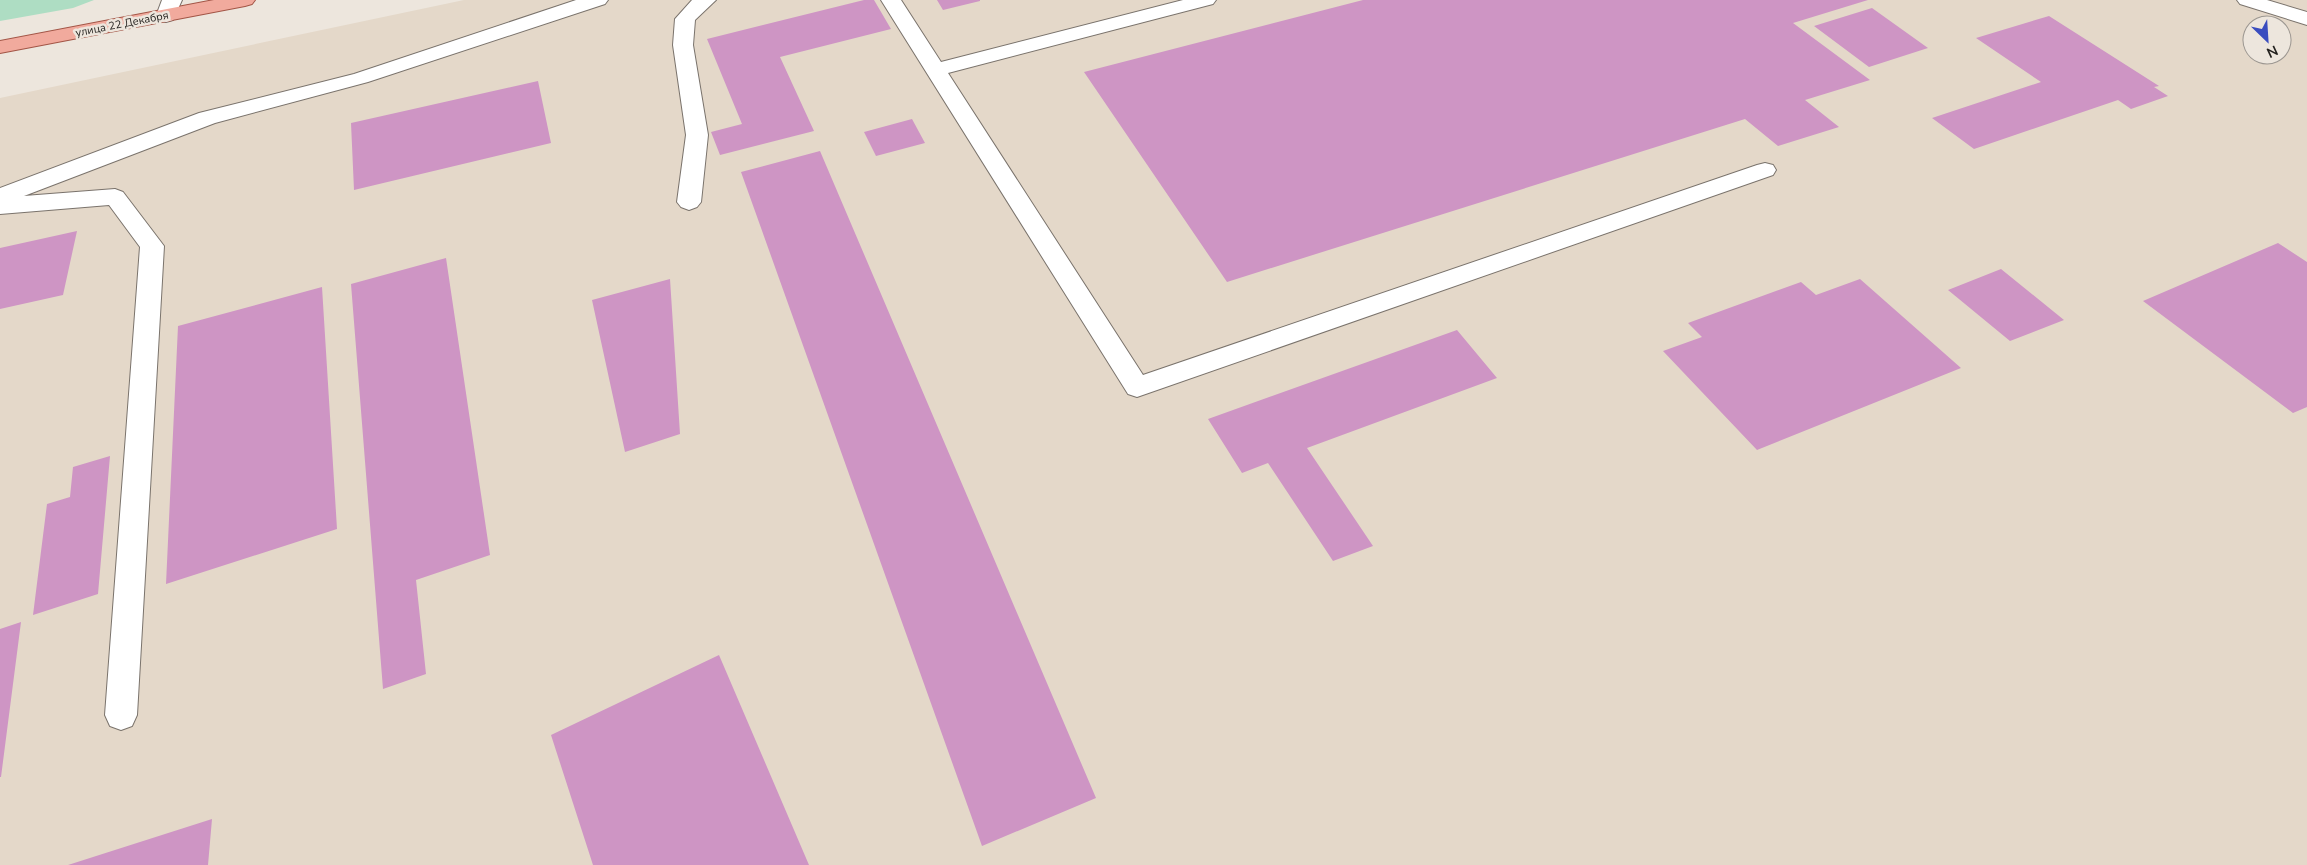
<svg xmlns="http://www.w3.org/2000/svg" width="2307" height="865" viewBox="0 0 2307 865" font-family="'Nunito Sans',sans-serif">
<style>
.built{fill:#e4d8c9;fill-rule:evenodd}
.green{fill:#aeddc3}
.building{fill:#ce95c4}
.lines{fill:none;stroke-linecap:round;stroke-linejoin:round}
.minor-casing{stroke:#7a736c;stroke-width:2}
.major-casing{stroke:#a25546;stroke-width:2}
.minor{fill:#fff;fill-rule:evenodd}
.major{fill:#f1aa9d;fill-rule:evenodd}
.labels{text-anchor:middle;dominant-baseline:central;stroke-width:5;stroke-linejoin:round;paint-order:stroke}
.far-street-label{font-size:11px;fill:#211f1c;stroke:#ede6dd}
</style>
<rect width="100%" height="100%" fill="#ede6dd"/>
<!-- built -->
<path class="built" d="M464 0H2307V865H0V98ZM2252 25H2282V55H2252Z"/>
<!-- green -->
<path class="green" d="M0 0H94L73 8 0 21Z"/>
<!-- building -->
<path class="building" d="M864 0H874L891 29 780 57 814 131 720 155 711 132 742 124 707 39Z
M937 0H980V1L943 10Z
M1363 0H1868L1793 23 1870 80 1805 100 1839 127 1778 146 1745 119 1227 282 1084 72Z
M1872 8 1928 48 1869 67 1814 26Z
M2049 16 2159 86 2154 87 2168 96 2131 109 2118 100 1974 149 1932 118 2041 82 1976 38Z
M538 81 551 143 354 190 351 123Z
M912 119 925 143 876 156 864 132Z
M820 151 1096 798 982 846 741 172Z
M77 231 63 295 0 309V248Z
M2278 243 2307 262V407L2293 413 2143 301Z
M446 258 490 555 416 580 426 674 383 689 351 284Z
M2001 269 2064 320 2010 341 1948 290Z
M670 279 680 434 625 452 592 300Z
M1860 279 1961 368 1757 450 1663 351 1702 337 1688 323 1801 282 1816 295Z
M322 287 337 529 166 584 178 326Z
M1457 330 1497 378 1307 448 1373 546 1333 561 1268 463 1242 473 1208 419Z
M110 456 98 594 33 615 47 504 70 497 73 467Z
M21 622 1 777H0V629Z
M719 655 809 865H593L551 735Z
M212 819 208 865H68Z"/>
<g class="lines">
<defs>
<path id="minor" d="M162 0H182L173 20 166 22 159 20 156 16Z
M576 0H608L605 4 368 82 215 123 24 196 115 189 123 192 164 246 137 715 132 726 121 730 110 726 105 715 140 247 109 205 0 214V188L199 113 354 74Z
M692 0H716L695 20 693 45 708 135 701 202 697 207 689 210 681 207 677 202 686 135 673 45 675 19Z
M881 0H901L941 62 1183 0H1216L1213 4 948 73 1143 375 1757 165 1765 163 1773 165 1776 170 1773 175 1137 397 1128 394Z
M2237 0H2267L2307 12V25L2240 4Z"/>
<path id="major" d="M214 0H255L252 4 245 6 0 53V41Z"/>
</defs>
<!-- minor casing -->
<use href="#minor" class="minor-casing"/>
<!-- major casing -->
<use href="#major" class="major-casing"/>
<!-- minor -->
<use href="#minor" class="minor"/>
<!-- major -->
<use href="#major" class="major"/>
</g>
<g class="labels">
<!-- far-street labels -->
<g class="far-street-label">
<text transform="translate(122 24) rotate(-11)">улица 22 Декабря</text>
</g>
</g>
<!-- north arrow -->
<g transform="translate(2267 40) rotate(155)"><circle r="24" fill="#ede6dd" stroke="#9b9690"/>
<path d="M0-4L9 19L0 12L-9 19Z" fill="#3a4dbf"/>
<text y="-8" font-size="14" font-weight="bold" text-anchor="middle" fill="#211f1c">N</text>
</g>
</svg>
